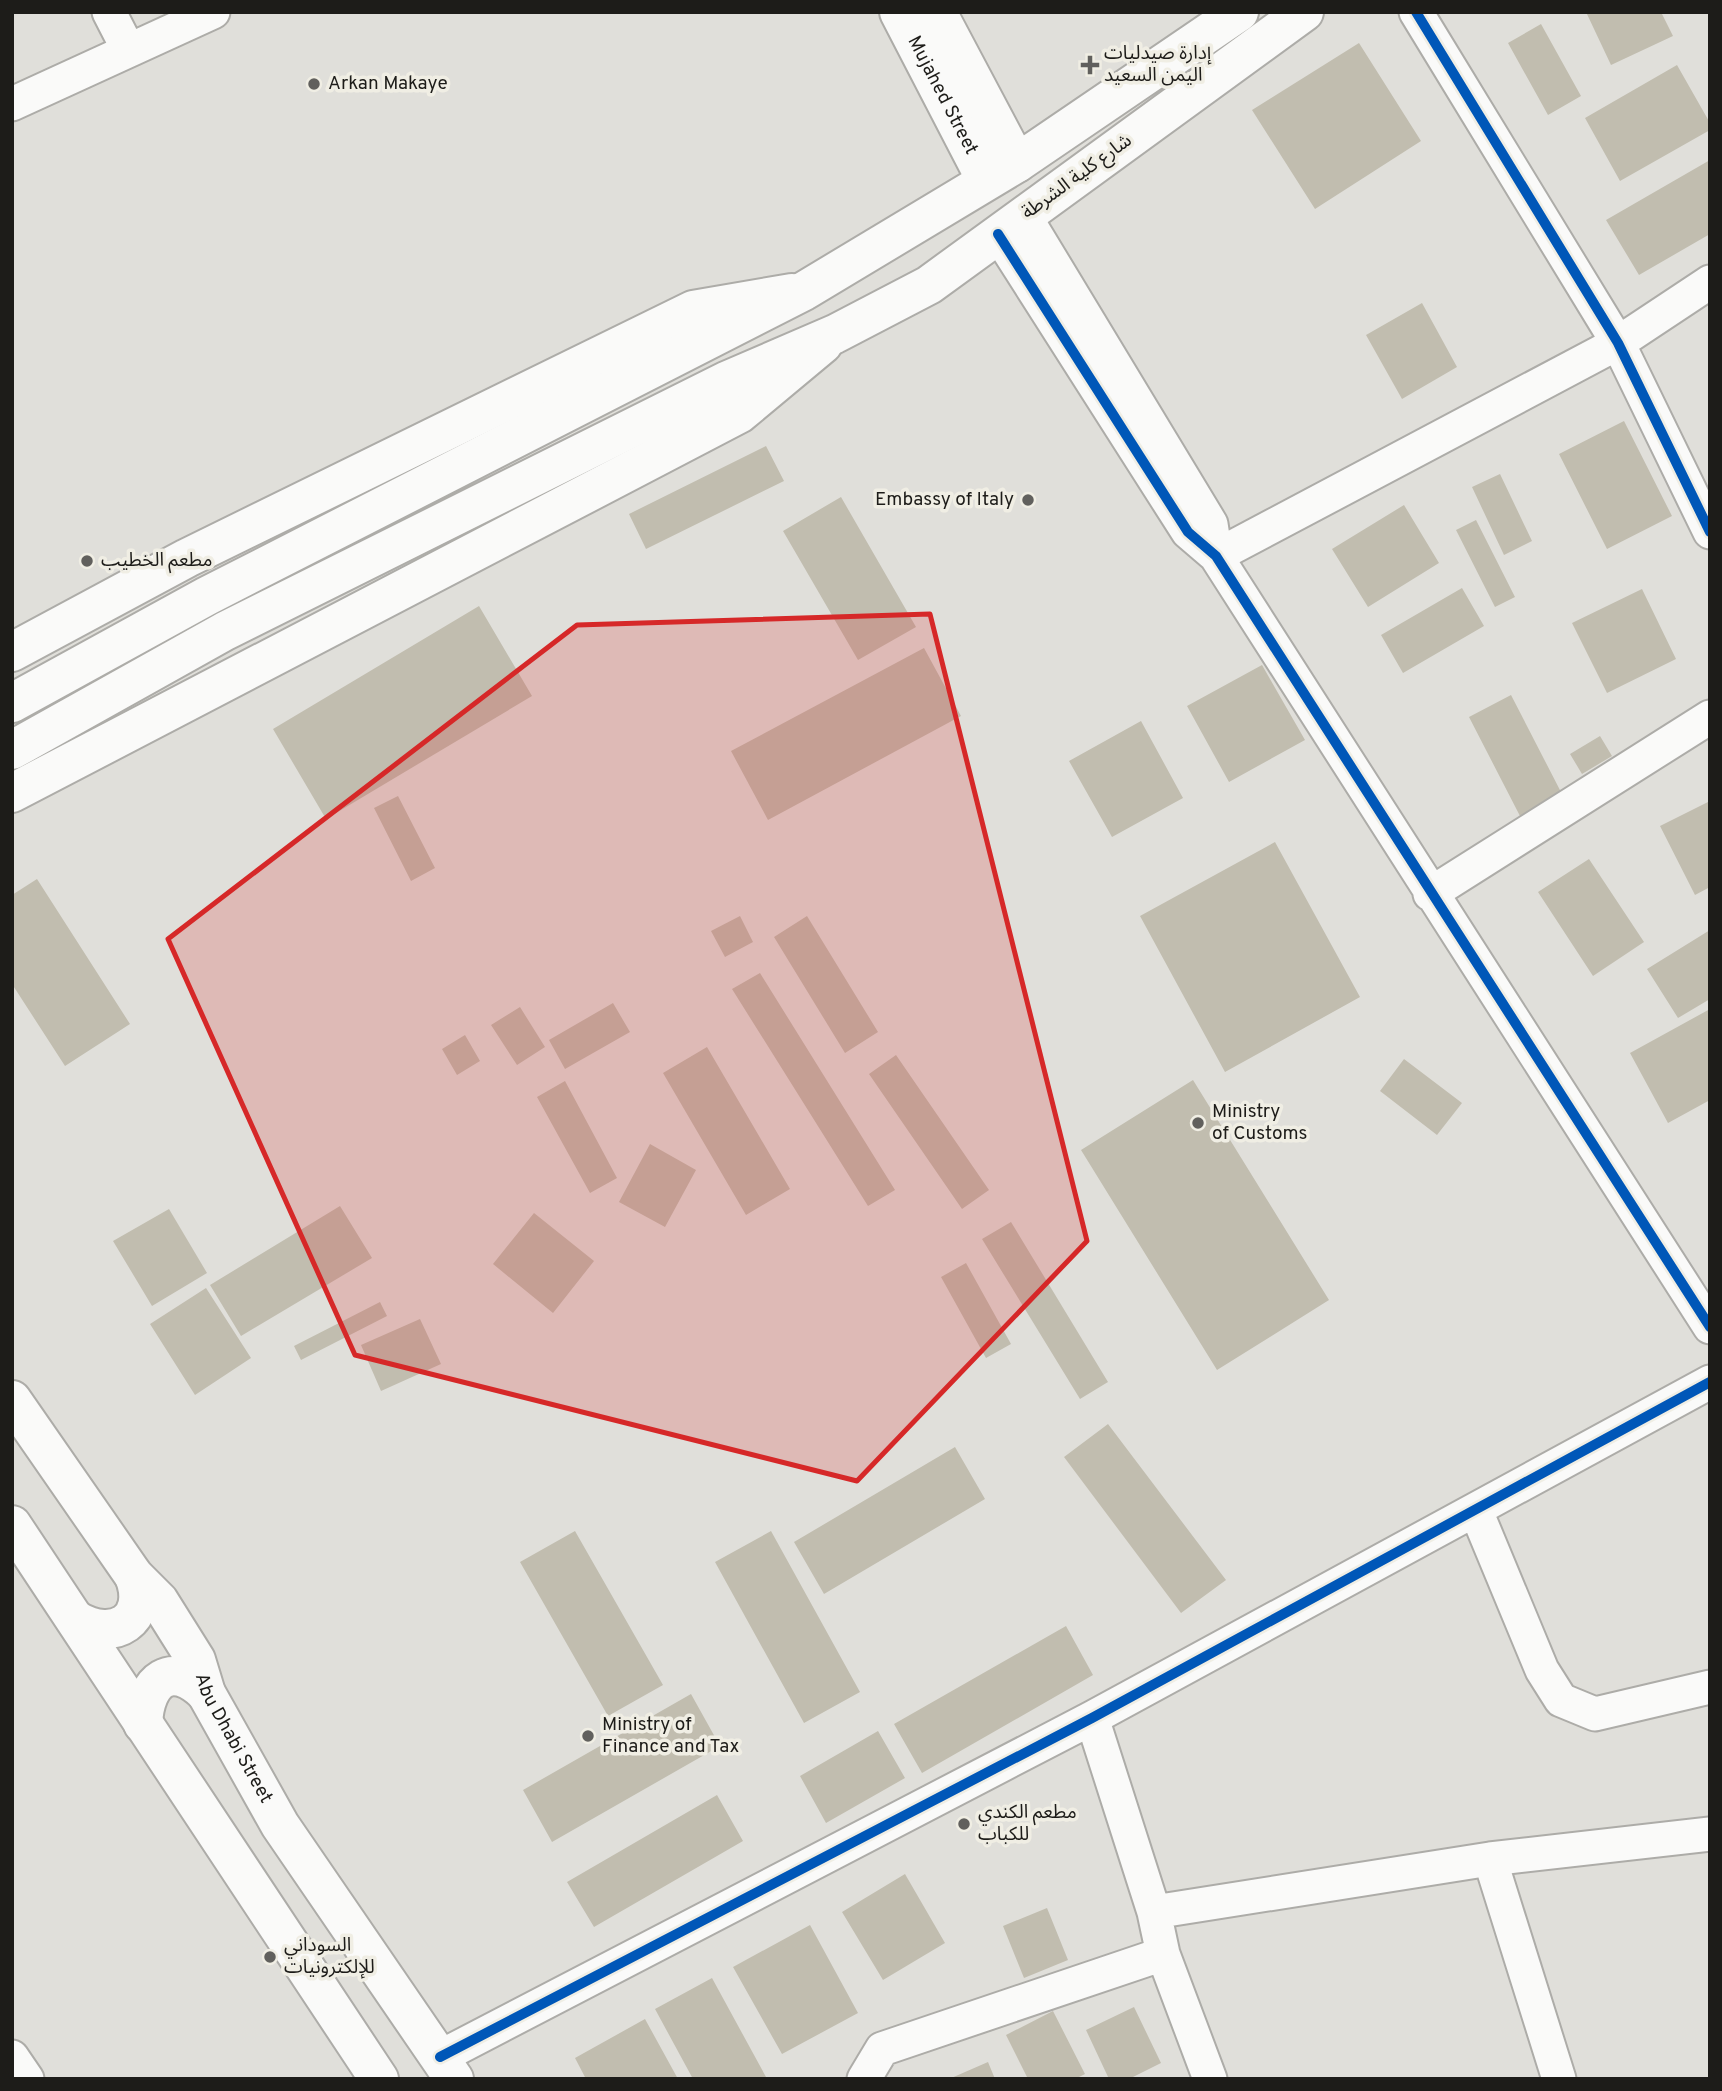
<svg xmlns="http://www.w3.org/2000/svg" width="1722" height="2091" viewBox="0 0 1722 2091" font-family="Overpass,'Noto Sans Arabic',sans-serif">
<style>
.building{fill:#c1bdaf}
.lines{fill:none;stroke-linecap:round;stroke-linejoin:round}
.minor-casing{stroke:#adaca8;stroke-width:37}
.tertiary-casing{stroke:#adaca8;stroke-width:42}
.secondary-casing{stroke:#adaca8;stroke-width:42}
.primary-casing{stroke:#adaca8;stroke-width:42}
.minor{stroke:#fafaf9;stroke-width:33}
.tertiary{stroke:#fafaf9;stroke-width:38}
.secondary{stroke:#fafaf9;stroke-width:38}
.primary{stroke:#fafaf9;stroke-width:38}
.cycleway-casing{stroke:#f0eee4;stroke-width:15}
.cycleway{stroke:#0057b8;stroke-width:10}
.marked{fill:#d62828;fill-opacity:0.2;stroke:#d62828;stroke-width:5;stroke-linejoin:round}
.poi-dot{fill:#61605d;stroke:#f0eee4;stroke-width:2.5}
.labels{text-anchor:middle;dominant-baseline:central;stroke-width:7;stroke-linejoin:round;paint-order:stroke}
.poi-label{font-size:19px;fill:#1d1c19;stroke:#f0eee4;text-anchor:start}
.street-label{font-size:19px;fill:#1d1c19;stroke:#f0eee4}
</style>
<rect width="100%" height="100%" fill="#e0dfda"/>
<!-- building -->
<path class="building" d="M1586 12H1661L1673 36 1611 65Z
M1541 24 1581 96 1548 115 1508 43Z
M1359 43 1421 141 1315 209 1252 110Z
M1677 65 1710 123V130L1620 181 1585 118Z
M1710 160V234L1639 275 1606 220Z
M1422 303 1457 367 1402 399 1366 335Z
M1624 421 1672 516 1607 549 1559 454Z
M766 446 784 481 646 549 629 514Z
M1500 474 1532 541 1504 555 1472 487Z
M841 497 916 627 858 660 783 531Z
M1404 505 1439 563 1368 607 1332 549Z
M1476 520 1515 597 1495 607 1456 530Z
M1462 588 1484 626 1403 673 1381 635Z
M1642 589 1676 659 1607 693 1572 623Z
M479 606 532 696 326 819 273 729Z
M924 648 961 716 768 820 731 751Z
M1262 665 1305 740 1229 782 1187 706Z
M1511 695 1562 794 1520 816 1469 717Z
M1141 721 1183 798 1112 837 1069 761Z
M1600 736 1612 756 1582 774 1570 754Z
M398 796 435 868 411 881 374 808Z
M1710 801V887L1695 895 1660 826Z
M1275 842 1360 997 1225 1072 1140 916Z
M1589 859 1644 942 1593 976 1538 892Z
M37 879 130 1024 65 1066 12 984V895Z
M740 916 753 942 725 957 711 931Z
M807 916 878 1032 845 1053 774 937Z
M1710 930V999L1678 1018 1647 969Z
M760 973 895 1190 868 1206 732 989Z
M613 1003 630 1032 565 1069 549 1040Z
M520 1007 545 1047 517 1065 491 1025Z
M1710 1009V1100L1668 1123 1630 1053Z
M465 1035 480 1061 457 1075 442 1049Z
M707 1047 790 1189 746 1215 663 1073Z
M896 1055 989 1190 962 1209 869 1074Z
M1404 1059 1462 1103 1437 1135 1380 1091Z
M1193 1080 1329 1300 1217 1370 1081 1150Z
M565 1081 617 1178 590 1193 537 1097Z
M650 1144 696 1170 665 1227 619 1202Z
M340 1206 372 1258 241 1336 210 1285Z
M169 1209 207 1273 152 1306 113 1241Z
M534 1213 594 1261 553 1313 493 1264Z
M1011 1222 1108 1382 1080 1399 982 1239Z
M966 1263 1011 1344 986 1358 941 1277Z
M206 1288 251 1358 195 1395 150 1324Z
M380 1302 387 1316 301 1360 294 1346Z
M420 1319 441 1364 381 1391 361 1345Z
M1108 1424 1226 1580 1181 1613 1064 1457Z
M955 1447 985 1499 824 1594 794 1542Z
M575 1531 663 1685 608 1716 520 1562Z
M771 1531 860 1692 804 1723 715 1562Z
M1066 1626 1093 1675 922 1773 894 1724Z
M691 1694 720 1746 552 1842 523 1790Z
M878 1731 905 1778 826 1823 800 1776Z
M717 1795 743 1841 594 1927 567 1882Z
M905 1874 945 1943 883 1980 842 1912Z
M1047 1908 1068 1960 1024 1978 1003 1926Z
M810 1925 858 2013 782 2054 733 1967Z
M712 1978 766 2077 764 2079H693L655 2009Z
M1134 2007 1161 2063 1129 2079H1109L1086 2030Z
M1053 2011 1085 2074 1075 2079H1028L1006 2035Z
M645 2019 678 2079H586L575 2058Z
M988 2062 995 2079H949Z"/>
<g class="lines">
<defs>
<path id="minor" d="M109 12 128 49
M1416 12 1618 343 1710 532
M12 104 213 12
M1024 215 1211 524 1216 556
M998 234 1188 532 1216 556 1710 1327
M1216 556 1618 343 1710 282
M1430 894 1710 717
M1476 1511 1542 1670 1561 1700 1595 1714 1710 1687
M1092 1718 1154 1912 1163 1954 1210 2079
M1490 1859 1559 2079
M1154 1912 1490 1859 1710 1834
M12 2057 27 2079
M440 2057 1092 1718 1710 1382
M864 2079 882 2049 1163 1954"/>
<g id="tertiary">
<path id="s1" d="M899 12 986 180"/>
<path d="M937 12 1017 163"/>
</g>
<g id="secondary">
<path d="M12 652 187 558 693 310 792 293"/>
<path d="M12 793 739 414 823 344"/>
<path id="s2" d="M12 1400 134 1576 159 1601 196 1660 206 1693 280 1825 454 2079"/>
<path d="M12 1525 379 2079"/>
<path d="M76 1620C114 1643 151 1620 134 1576"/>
<path d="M143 1724C145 1680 171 1659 206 1693"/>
</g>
<path id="primary" d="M12 703 207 596 804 291 1017 163 1239 12
M12 750 225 631 726 381 835 334 929 285 1304 12"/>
</defs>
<!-- minor casing -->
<use href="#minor" class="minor-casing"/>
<!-- tertiary casing -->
<use href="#tertiary" class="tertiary-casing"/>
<!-- secondary casing -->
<use href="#secondary" class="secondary-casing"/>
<!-- primary casing -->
<use href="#primary" class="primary-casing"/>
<!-- minor -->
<use href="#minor" class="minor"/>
<!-- tertiary -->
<use href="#tertiary" class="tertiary"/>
<!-- secondary -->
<use href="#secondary" class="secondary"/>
<!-- primary -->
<use href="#primary" class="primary"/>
<defs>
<path id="cycleway" d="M1416 12 1618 343 1710 532
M998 234 1188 532 1216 556 1710 1327
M440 2057 1092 1718 1710 1382"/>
</defs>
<!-- cycleway casing -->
<use href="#cycleway" class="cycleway-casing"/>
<!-- cycleway -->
<use href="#cycleway" class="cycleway"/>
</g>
<!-- marked area -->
<path class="marked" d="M930 614 1087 1241 857 1481 355 1355 168 939 577 625Z"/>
<!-- markers -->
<g class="poi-dot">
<path d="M1086.5 54.5h7v7h7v7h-7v7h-7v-7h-7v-7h7z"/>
<circle cx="314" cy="84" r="7"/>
<circle cx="1028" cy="500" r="7"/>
<circle cx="87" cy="561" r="7"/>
<circle cx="1198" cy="1123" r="7"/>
<circle cx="588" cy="1736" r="7"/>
<circle cx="964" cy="1824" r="7"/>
<circle cx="270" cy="1957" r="7"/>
</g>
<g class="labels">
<!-- poi labels -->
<g class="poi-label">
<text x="1104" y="54">إدارة صيدليات<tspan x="1104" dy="22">اليمن السعيد</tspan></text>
<text x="328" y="84">Arkan Makaye</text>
<text x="1014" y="500" text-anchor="end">Embassy of Italy</text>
<text x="101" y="561">مطعم الخطيب</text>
<text x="1212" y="1112">Ministry<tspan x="1212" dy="22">of Customs</tspan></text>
<text x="602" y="1725">Ministry of<tspan x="602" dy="22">Finance and Tax</tspan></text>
<text x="978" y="1813">مطعم الكندي<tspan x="978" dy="22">للكباب</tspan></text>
<text x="284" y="1946">السوداني<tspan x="284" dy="22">للإلكترونيات</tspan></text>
</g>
<!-- street labels -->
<g class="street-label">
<text stroke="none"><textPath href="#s1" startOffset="94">Mujahed Street</textPath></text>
<text transform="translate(1077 177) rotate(-36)">شارع كلية الشرطة</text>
<text stroke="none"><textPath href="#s2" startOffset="406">Abu Dhabi Street</textPath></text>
</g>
</g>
<!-- border -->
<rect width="1722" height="2091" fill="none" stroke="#1d1c19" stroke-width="28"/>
</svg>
